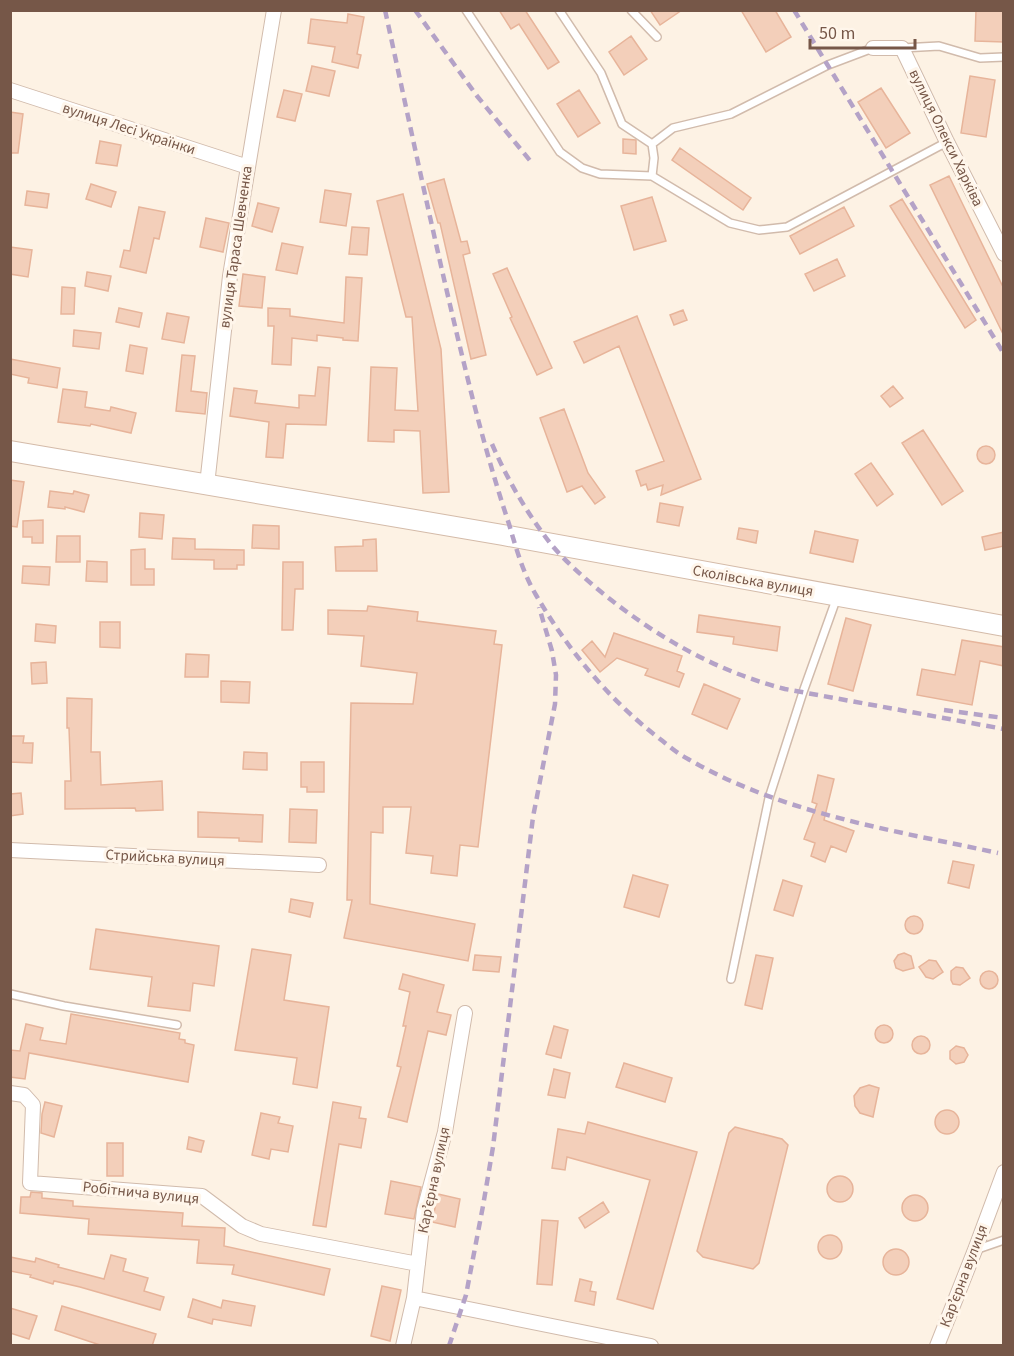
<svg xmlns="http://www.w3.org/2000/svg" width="1014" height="1356" viewBox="0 0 1014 1356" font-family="'Source Sans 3',sans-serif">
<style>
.building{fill:#f3cfba;stroke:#e7b49a;stroke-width:1.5}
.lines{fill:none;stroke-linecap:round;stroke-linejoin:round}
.lane-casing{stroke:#d1bbac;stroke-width:10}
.street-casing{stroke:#d1bbac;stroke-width:16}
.secondary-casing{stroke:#d4bba9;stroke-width:22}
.lane{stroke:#fff;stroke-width:7}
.street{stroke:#fff;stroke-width:14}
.secondary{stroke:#fff;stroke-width:20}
.rail{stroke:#b4a2c7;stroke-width:4.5;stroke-dasharray:9 6;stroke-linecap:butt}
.labels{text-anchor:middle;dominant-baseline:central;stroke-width:6;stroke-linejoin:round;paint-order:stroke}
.street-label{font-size:15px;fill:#765748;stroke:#fff6eb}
</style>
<rect width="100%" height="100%" fill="#fdf2e4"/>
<!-- building -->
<path class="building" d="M499 10H525L559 62 548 69 519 24 511 29Z
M650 10H682L660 25Z
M741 10H775L791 37 766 52Z
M976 10H1004V42L975 41Z
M348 14 364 17 357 54 361 55 358 68 332 62 335 47 308 43 311 19 347 23Z
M631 36 647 59 624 75 609 52Z
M312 66 335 71 329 96 306 91Z
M970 76 995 80 986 137 961 133Z
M881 88 910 133 886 148 858 102Z
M284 90 302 94 295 121 277 117Z
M579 90 600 123 578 137 557 104Z
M10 112 23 114 18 153H10Z
M623 139 636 140V154L623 153Z
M100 141 121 145 117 166 96 163Z
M680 148 751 198 743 210 672 160Z
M949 176 1004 289V336L930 185Z
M444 179 461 242 467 241 470 253 463 255 486 355 471 359 440 223H438L427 184Z
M91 184 116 192 111 207 86 199Z
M325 190 351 194 346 226 320 222Z
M27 191 49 194 47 208 25 205Z
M403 194 441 349 449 492 423 493 420 431 394 430V442L368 441 371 367 397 368 395 410 418 411 412 317H406L377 201Z
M652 197 666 241 634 250 621 206Z
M902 199 976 320 965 328 890 206Z
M258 203 279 208 272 232 252 226Z
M139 207 165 212 159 239 154 238 146 273 120 267 124 250 130 251Z
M844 207 854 226 800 254 790 236Z
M206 218 229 223 223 252 200 247Z
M352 227 369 228 367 255 349 254Z
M282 243 303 247 297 274 276 270Z
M10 247 32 250 28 277 10 274Z
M837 259 845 276 814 291 805 274Z
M507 268 552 368 537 375 510 318 512 317 493 274Z
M87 272 111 276 108 291 85 286Z
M243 274 265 277 262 308 239 306Z
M346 277 362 278 358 341 343 340V338L317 335V341L292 338 291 365 272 364 274 326H268V308L290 309V316L344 323Z
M62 287 75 288 74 314H61Z
M119 308 142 313 139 327 116 322Z
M683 310 687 320 674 325 670 315Z
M167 313 189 317 184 343 162 339Z
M637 316 701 479 661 495 663 485 648 490 646 484 641 486 636 471 664 461 619 346 584 363 574 342Z
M74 330 101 333 99 349 73 346Z
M130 345 147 348 143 374 126 371Z
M182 355 195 356 191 391 207 393 205 414 176 411Z
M10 359 60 368 57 388 28 383 29 378 10 374Z
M318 367 330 368 326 425 286 424 283 458 266 457 269 422 230 416 234 388 257 391 255 403 299 408V395L315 396Z
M893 386 903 398 890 407 881 396Z
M63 389 87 392 85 407 110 411 111 407 136 413 131 433 91 424 90 426 58 422Z
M564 409 588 473 605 497 595 504 582 486 567 492 540 418Z
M923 430 963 491 942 505 902 443Z
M977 455a9 9 0 1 1 18 0a9 9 0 1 1-18 0Z
M871 463 893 494 877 506 855 474Z
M10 480 24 482 17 527 10 526Z
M50 491 73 494 74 491 89 495 84 512 65 507V509L48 507Z
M660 503 683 507 679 526 657 522Z
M140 513 164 515 162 539 139 537Z
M43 520V543H32V537H23V521Z
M253 525 279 526V549L252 548Z
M739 528 758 531 756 543 737 539Z
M815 531 858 540 853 562 810 553Z
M1004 532V546L985 550 982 537Z
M57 536H80V562H56Z
M173 538 195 539V549L244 550V565H237V569H214V560L172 559Z
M376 539 377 571H336L335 547 363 546V540Z
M145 549V569H154V585H131V550Z
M87 561 107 562V582L86 581Z
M283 562H303V589H295L293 630H282Z
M23 566 50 567 49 585 22 583Z
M368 606 418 612 417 621 496 631 494 644 502 645 478 847 460 845 457 876 431 873 433 856 406 853 411 807H383V833L371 832 370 904 475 924 468 961 344 938 352 900H347L351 703 413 704 417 673 361 666 364 636 328 634V610L367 611Z
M699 615 780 627 777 651 733 644 734 637 697 632Z
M846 618 871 625 853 691 828 684Z
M100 622H120V648L100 647Z
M36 624 56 626 55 643 35 641Z
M614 633 682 656 677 671 684 674 679 687 645 675 648 669 617 658 600 672 582 650 592 641 605 657Z
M962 640 1004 647V666L980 661 972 705 917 695 922 669 955 675Z
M186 654 209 655 208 677H185Z
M46 662 47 683 32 684 31 663Z
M221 681 250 682 249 703 221 702Z
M704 684 740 699 727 729 692 714Z
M67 698 92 699 91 752H100L101 785 162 781 163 810 136 811 135 808 65 809V781H71L69 728H67Z
M10 736H24L23 743H33L32 763 10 762Z
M244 752 267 753V770L243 769Z
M301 762H324V792H307V787H301Z
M818 775 834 779 824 820 854 831 846 852 831 846 825 862 811 856 815 843 804 839 817 804 812 802Z
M21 793 23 814 10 816V794Z
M290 809 317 810 316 843 289 842Z
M198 812 263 815 262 842 239 841V838L198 837Z
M953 861 974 865 969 888 948 883Z
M633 875 668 885 659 917 624 907Z
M783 880 802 886 793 916 774 910Z
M291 899 313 903 310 917 289 912Z
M905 925a9 9 0 1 1 18 0a9 9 0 1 1-18 0Z
M96 929 219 946 214 986 193 983 190 1011 148 1006 152 977 90 969Z
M252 949 291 955 284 1000 329 1007 317 1088 293 1084 297 1058 235 1050Z
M904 953 911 956 914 968 903 971 896 968 894 961 898 955Z
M475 955 501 957 499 972 473 970Z
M756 955 773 958 762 1009 745 1005Z
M929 960 936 961 943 972 933 979 926 977 919 967Z
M956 967 963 968 970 978 960 985 953 984 951 980V971Z
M980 980a9 9 0 1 1 18 0a9 9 0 1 1-18 0Z
M403 974 444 985 437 1012 451 1015 446 1035 428 1031 407 1122 388 1117 401 1067 397 1066 406 1026H403L410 992 399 989Z
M71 1014 180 1033 179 1039 185 1040V1043L194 1045 188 1082 29 1053 25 1079 10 1077V1050L20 1051 26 1024 43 1028 40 1040 66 1044Z
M875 1034a9 9 0 1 1 18 0a9 9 0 1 1-18 0Z
M554 1026 568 1030 561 1058 546 1054Z
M912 1045a9 9 0 1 1 18 0a9 9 0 1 1-18 0Z
M956 1046 964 1048 968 1055 964 1062 956 1064 950 1059V1051Z
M624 1063 672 1078 665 1102 616 1087Z
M554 1069 570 1073 565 1098 548 1095Z
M869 1085 879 1088 873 1117 860 1113 855 1106 854 1096 860 1088Z
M45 1102 62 1106 54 1137 41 1133 42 1114Z
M333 1102 361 1107 359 1118 366 1119 361 1148 339 1144 326 1227 313 1225Z
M935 1122a12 12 0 1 1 24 0a12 12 0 1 1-24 0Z
M261 1113 280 1117 278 1123 293 1126 288 1152 271 1149 269 1159 252 1155Z
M588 1122 697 1152 653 1309 617 1299 650 1180 567 1157 565 1170 552 1168 558 1129 585 1134Z
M735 1127 782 1139 788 1145 759 1263 753 1269 703 1257 697 1251 729 1133Z
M189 1137 204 1141 201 1152 187 1149Z
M107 1143H123V1176H107Z
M827 1189a13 13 0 1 1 26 0a13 13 0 1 1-26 0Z
M391 1181 421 1187 414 1219 385 1214Z
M31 1192 42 1193V1198L73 1201V1206L183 1213 182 1226 225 1228 224 1246 330 1269 324 1295 232 1274 234 1265 197 1263 199 1240 88 1234 89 1219 20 1213 21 1197H30Z
M438 1194 460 1199 455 1227 432 1222Z
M902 1208a13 13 0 1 1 26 0a13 13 0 1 1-26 0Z
M603 1202 609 1212 585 1228 579 1218Z
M542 1220 558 1221 552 1285 537 1284Z
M818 1247a12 12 0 1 1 24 0a12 12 0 1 1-24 0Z
M883 1262a13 13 0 1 1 26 0a13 13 0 1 1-26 0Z
M111 1255 126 1259 123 1271 148 1278 144 1291 164 1297 160 1310 80 1287 54 1281 53 1284 30 1277 31 1275 10 1271V1257L35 1262 36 1258 59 1265 58 1267 104 1279Z
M580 1279 592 1282 590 1291 596 1292 594 1305 575 1301Z
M382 1286 401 1290 390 1341 371 1336Z
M193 1299 221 1308 223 1300 255 1306 251 1326 213 1319 212 1324 188 1317Z
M62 1306 156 1334 152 1346H103L55 1330Z
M10 1308 37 1316 29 1339 10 1333Z"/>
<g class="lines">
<defs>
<path id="lane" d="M466 10 560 152 582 168 600 174 652 176 730 223 759 230 787 227 947 142
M559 10 601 73 622 124 652 144
M631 10 657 37
M902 48 939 46 980 58 1004 57
M652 176 654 158 652 144 673 128 731 114 828 65 873 48
M731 979 769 798 803 692 837 597
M10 994 64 1006 177 1025
M975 1250 1004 1240"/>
<path id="street" d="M873 48H902L947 142 1004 254
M10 90 248 167
M207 485 230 276 274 10
M10 850 319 865
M10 1093 24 1095 33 1105 30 1183 202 1196 242 1226 261 1234 418 1264
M414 1298 651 1346
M403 1346 414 1298 424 1210 445 1132 465 1013
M937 1346 975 1250 1004 1172"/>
<path id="secondary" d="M10 451 503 535 1004 626"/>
</defs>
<!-- lane casing -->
<use href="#lane" class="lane-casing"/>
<!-- street casing -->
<use href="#street" class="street-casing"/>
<!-- secondary casing -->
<use href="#secondary" class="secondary-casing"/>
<!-- lane -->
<use href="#lane" class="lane"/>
<!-- street -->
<use href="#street" class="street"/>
<!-- secondary -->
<use href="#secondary" class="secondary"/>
<!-- rail -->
<path class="rail" d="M385 10C413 139 440 268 472 396 483 439 495 482 509 524 516 548 523 573 536 595 568 650 609 700 660 739 669 746 678 754 688 759 783 814 892 830 998 853
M415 10 477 96 532 163
M794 10 1004 354
M492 444C507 479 527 513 550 543 564 560 582 576 600 591 655 636 715 671 785 689L1004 729
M944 710 1004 718
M449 1346 466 1295 483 1206 493 1147 533 817 555 704 556 675 552 651 539 607"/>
</g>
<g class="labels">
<!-- street labels -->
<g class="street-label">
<text transform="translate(129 129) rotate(18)">вулиця Лесі Українки</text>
<text transform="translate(946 138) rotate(64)">вулиця Олекси Харківа</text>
<text transform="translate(236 247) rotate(-82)">вулиця Тараса Шевченка</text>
<text transform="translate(753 581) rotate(10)">Сколівська вулиця</text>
<text transform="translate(165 858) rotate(3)">Стрийська вулиця</text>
<text transform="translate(434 1180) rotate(-78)">Карʼєрна вулиця</text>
<text transform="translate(141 1193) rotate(6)">Робітнича вулиця</text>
<text transform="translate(964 1276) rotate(-69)">Карʼєрна вулиця</text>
</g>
</g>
<!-- border -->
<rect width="1014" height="1356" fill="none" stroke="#765748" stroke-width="24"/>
<!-- scale -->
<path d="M810 39v9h105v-9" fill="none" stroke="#765748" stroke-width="3"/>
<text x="819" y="39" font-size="18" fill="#765748" stroke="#fff6eb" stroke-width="4.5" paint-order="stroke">50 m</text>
</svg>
